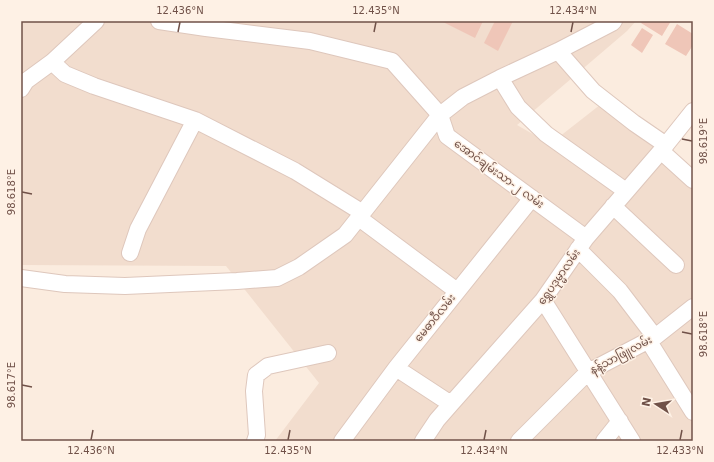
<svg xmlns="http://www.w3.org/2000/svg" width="714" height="462" viewBox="0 0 714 462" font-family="'DejaVu Sans','Noto Sans Myanmar',sans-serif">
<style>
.residential{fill:#f2ddce}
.building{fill:#efc6b8}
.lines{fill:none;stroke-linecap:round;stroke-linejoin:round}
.minor-casing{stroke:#dec7bc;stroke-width:18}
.minor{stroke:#fff;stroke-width:16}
.ticks{fill:none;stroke:#705148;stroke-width:1.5}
.labels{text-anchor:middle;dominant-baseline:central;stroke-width:3;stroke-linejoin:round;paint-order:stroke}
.street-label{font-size:11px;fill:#705148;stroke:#fef1e5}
.neatline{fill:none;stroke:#705148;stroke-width:1.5}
.ticks-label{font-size:10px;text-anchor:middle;fill:#705148}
</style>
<rect width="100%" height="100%" fill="#fbecdf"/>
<!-- residential -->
<path class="residential" d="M21 21H636L627 31 517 125 550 144 605 101 679 141 667 152 693 173V441H275L319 383 226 266 21 265Z"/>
<!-- building -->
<path class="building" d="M443 21H483L475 38 443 22Z
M495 21H513L498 51 484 43Z
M642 21H671L662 36 641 23Z
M677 24 693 34V45L686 56 665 44Z
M642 28 653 35 642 53 631 45Z"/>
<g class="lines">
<defs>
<path id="minor" d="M159 21 206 28 310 41 392 61 440 115 447 136 586 238
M558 51 593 91 634 123 666 145
M52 62 65 74 94 86 195 120 295 171 363 213
M500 78 518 107 546 134 626 191
M21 89 26 81 52 62 96 21
M661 151 693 180
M613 206 676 265
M359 218 457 291
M578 249 620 291 655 337
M130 253 138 229 195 120
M21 278 65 284 125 286 237 281 277 278 299 267 345 235 440 115 463 97 500 78 558 51 612 23 614 21
M543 300 632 441
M648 340 693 412
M396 368 451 404
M255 441 257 435 254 391 256 375 268 366 328 353
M342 441 396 368 532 198
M423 441 437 420 451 404 543 300 586 238 661 151 693 111
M519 441 588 372 655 337 693 307
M604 441 620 421"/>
</defs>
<!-- minor casing -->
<use href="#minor" class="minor-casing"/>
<!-- minor -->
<use href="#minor" class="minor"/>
</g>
<!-- ticks -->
<path class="ticks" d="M178 32 180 22M374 32 376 22M571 32 573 22M682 139 692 141M22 192 32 194M682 332 692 334M22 385 32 387M91 440 93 430M288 440 290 430M484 440 486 430M680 440 682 430"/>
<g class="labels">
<!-- street labels -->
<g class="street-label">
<text transform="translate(499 174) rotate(36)">အောင်ချမ်းသာ-၂ လမ်း</text>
<text transform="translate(559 277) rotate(-55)">ရွှေပဒုမ္မာလမ်း</text>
<text transform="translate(435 318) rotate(-51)">မေဓာဝီလမ်း</text>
<text transform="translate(621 355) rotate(-28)">နန့်သာဖြူလမ်း</text>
</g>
</g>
<!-- border -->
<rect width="714" height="462" fill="none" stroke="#fef1e5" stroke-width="44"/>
<!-- north arrow -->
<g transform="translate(656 404) rotate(282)" stroke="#fef1e5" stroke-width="3" paint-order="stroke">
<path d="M0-3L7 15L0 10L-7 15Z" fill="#705148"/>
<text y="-6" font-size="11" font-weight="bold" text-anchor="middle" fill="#705148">N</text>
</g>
<rect x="22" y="22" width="670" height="418" class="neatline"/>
<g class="ticks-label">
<text x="180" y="14">12.436°N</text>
<text x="376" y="14">12.435°N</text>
<text x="573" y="14">12.434°N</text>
<text transform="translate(703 141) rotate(-90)" y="4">98.619°E</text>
<text transform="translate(11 192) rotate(-90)" y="4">98.618°E</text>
<text transform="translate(703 334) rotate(-90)" y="4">98.618°E</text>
<text transform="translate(11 385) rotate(-90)" y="4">98.617°E</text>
<text x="91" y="454">12.436°N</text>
<text x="288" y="454">12.435°N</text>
<text x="484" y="454">12.434°N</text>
<text x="680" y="454">12.433°N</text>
</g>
</svg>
